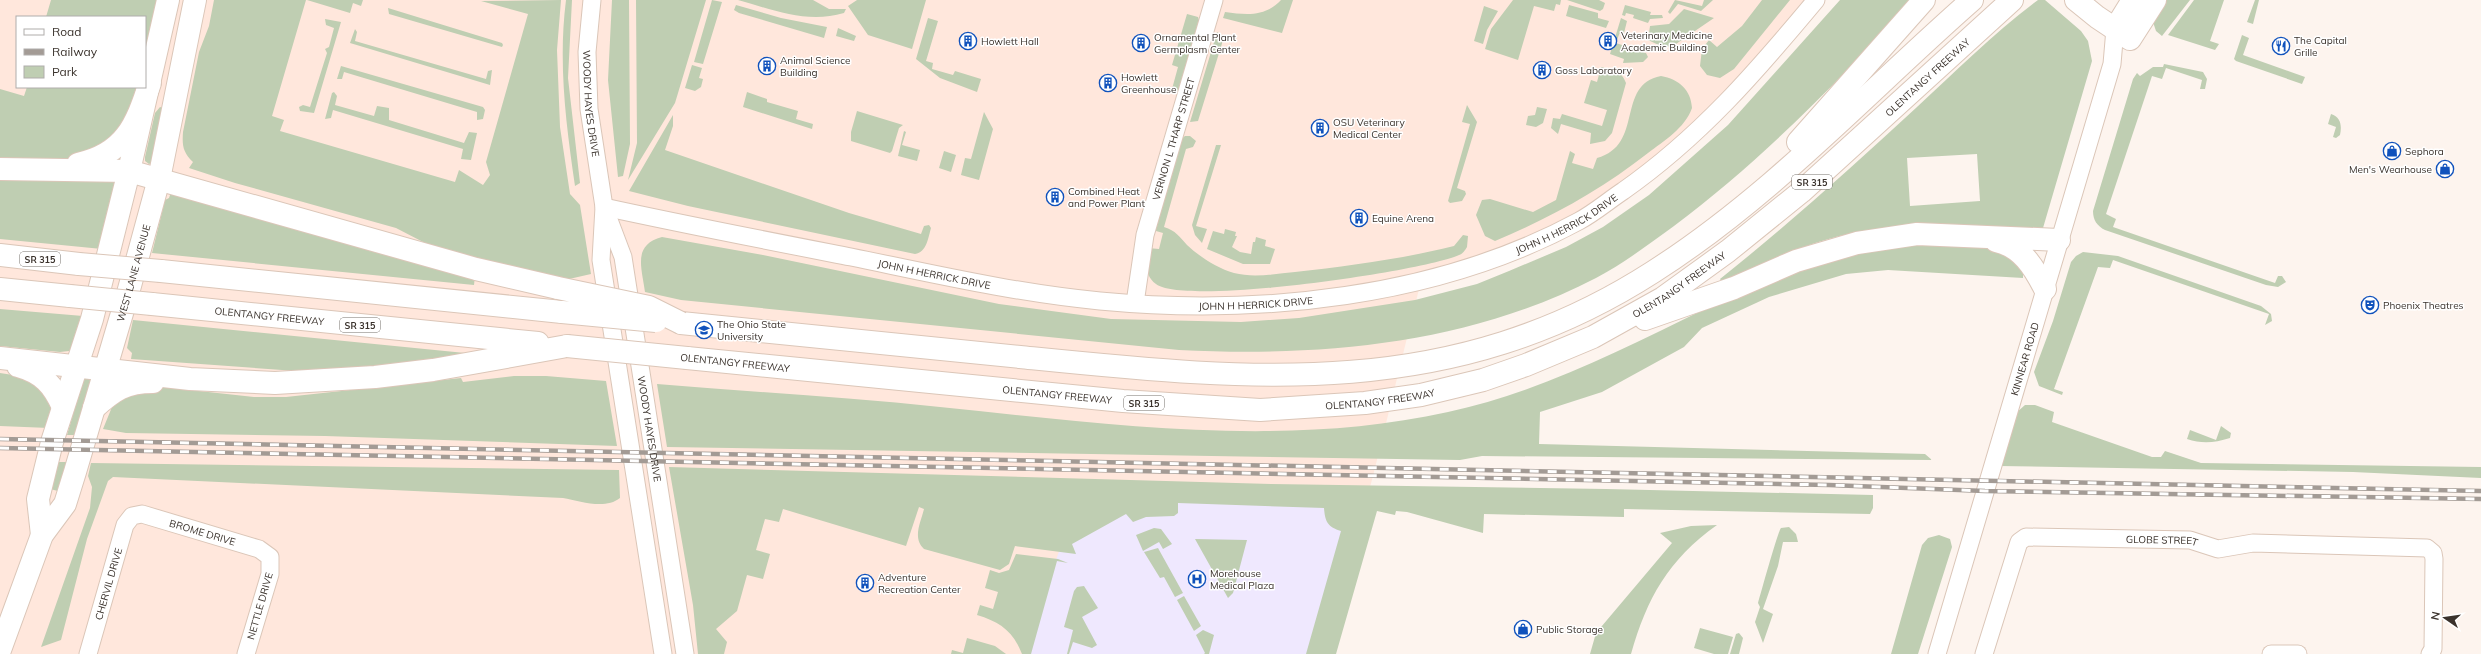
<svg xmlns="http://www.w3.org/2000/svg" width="2481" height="654" viewBox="0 0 2481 654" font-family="Mulish,sans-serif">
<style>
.education{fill:#ffe7dc;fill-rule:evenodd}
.medical{fill:#efe8fe}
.green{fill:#bfceb2;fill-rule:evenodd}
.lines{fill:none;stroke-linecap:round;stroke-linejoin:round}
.minor-casing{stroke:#dbc6b8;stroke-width:19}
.major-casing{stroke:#dbc6b8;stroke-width:24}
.highway-casing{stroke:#dbc6b8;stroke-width:24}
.minor{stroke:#fff;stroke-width:17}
.major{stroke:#fff;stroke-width:22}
.highway{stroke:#fff;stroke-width:22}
.rail-casing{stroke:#a39b95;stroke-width:4.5}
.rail{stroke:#fff;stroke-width:3;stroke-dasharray:9;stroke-linecap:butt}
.highway-bridge-casing{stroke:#dbc6b8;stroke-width:24;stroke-linecap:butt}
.highway-bridge{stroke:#fff;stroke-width:22}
.labels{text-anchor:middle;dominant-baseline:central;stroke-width:3;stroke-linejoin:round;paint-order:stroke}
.shield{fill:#fff;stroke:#75706b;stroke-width:1}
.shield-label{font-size:9px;font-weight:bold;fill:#3a322c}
.poi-label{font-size:10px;fill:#3a322c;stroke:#fff;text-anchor:start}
.street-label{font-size:10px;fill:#3a322c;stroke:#fff}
</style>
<rect width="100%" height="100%" fill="#fdf4ee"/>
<!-- education -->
<path class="education" d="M0 0H1816L1720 110 1581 220 1421 281 1373 476 1324 654H0ZM17 17H145V87H17Z"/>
<!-- medical -->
<path class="medical" d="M1078 499 1365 504 1324 654H1022Z"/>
<!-- green -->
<path class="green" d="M51 0H159L145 64V17H46Z
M214 0H306L272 116 284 120 280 131 455 182 459 170 483 185 490 175 486 162 528 14 481 1 561 0 557 50 560 127 570 194 580 205 591 274 569 279 512 268 425 243 396 228 235 183 189 168 193 162C183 152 182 146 183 132L199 52 209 26Z
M307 0H363L361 6 353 3 350 13Z
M566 0H572L568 78 580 183 575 186C566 124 558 63 566 0Z
M612 0H629L630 144 623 176 618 177 608 80Z
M636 0H706L675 103 628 180 637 143Z
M712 0 722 2 703 64 694 62Z
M738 0H813L829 9H846L844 13C807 24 774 10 738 0Z
M857 0H926L912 49 868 35 848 6Z
M1281 0H1293L1282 33 1223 18 1225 12C1247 15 1265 17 1281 0Z
M1513 0H1561L1560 5 1556 4 1554 11 1534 6 1518 60 1485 49 1491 29Z
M1567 0H1599L1605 3 1603 9 1600 11Z
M1675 0 1702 6 1704 0H1713L1701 11 1678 4 1670 14 1668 12Z
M1762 0H1790L1734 69 1720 78 1707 75 1700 66 1702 49 1709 40 1717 47 1742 26Z
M1840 0H1913C1839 81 1762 160 1674 226 1649 244 1623 264 1596 278 1467 345 1321 357 1179 350L681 300 645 292C642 268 632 245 662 237L763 255 999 304 1111 319 1241 322 1299 318 1415 300 1477 284 1509 271 1566 247 1603 227 1649 195 1728 125Z
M2038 0H2045L2081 31 2088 41 2092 61 2043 228 2036 232 1874 230C1819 236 1771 260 1722 282L1720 279C1789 224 1853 166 1917 107 1956 71 1995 32 2038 0ZM1977 154 1980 201 1910 206 1907 158Z
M2164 0H2190L2162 36 2156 31 2153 22Z
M2194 0H2224L2210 41 2219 44 2215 50 2168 35Z
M2255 0H2259L2253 24 2247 22Z
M736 5 781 18 827 27 824 38 739 13 734 10Z
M1569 5 1598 13V18L1609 21 1606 28 1566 16Z
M1625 5 1651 12 1650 15H1662L1663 18 1650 19 1648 23 1633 18 1634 15 1626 13 1625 16 1622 15Z
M1484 6 1498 11 1487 30 1483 44 1474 41Z
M388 8 502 43 503 45 502 47 389 14Z
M1684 9 1714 18 1673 46 1663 47 1648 40 1650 26 1669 24Z
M1187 14 1198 17 1200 23 1180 92 1172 89 1178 67 1172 65Z
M928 18 938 21 926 61 933 63 932 69 953 75 955 71 981 79 977 92 940 78 916 59Z
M1621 18 1627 21 1624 33 1620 32 1616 43 1646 53 1648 57 1643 62 1623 63 1624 59 1610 54Z
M325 19 341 22 314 113 300 111 299 107 303 105 310 107 327 53 325 49 329 47 334 28 326 25Z
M838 28 856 36 854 41 836 36Z
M355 29 357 32 355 41 486 79 488 71 492 70 490 85 350 43Z
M1217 32 1224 37 1198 121 1190 122Z
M2242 35 2249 38 2243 55 2305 77 2302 84 2236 61 2234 59Z
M2164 64 2203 72 2207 79 2205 89H2200L2202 80 2166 68 2162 79 2152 76 2106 214 2116 219 2113 227 2275 283 2278 276H2282L2286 282 2278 287 2266 285 2105 230C2097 226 2093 220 2093 211L2133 79 2137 73 2140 76 2153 67H2163Z
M692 65 702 68 699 78 703 79 701 87 695 91 685 88Z
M341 66 483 107 485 110 483 119 477 120V112L344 72 342 79H337Z
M1601 67C1612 70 1622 71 1626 83L1612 133 1605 141 1590 144 1591 133 1561 124 1558 134 1551 128 1553 118 1560 119 1562 114 1602 126 1607 110 1584 103 1591 80 1597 82Z
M1661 76C1679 79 1691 90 1692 108 1685 128 1664 141 1648 153 1601 190 1550 218 1495 241L1485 236 1476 215 1482 200 1490 199 1533 212 1556 200 1570 151 1575 154 1572 163 1593 169 1597 158C1645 145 1615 85 1661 76Z
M27 87H140L131 120 88 156 50 162 0 157V89L24 96Z
M334 92 337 96 335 105 374 116 377 106 389 108V120L464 143 469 132 477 133 471 160 461 159 463 149 333 110 331 118 325 119 332 93Z
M747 92 767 99V102L798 111 796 119 813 124 812 129 743 107Z
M1467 105 1477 122 1457 188 1465 191 1466 194 1462 201 1450 203 1448 201 1470 124 1462 122Z
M160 107 163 108 151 163 149 164 145 161V157L155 113Z
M1537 107 1547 109 1543 123 1536 127 1526 125 1528 116 1535 115Z
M857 111 903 125 899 128 892 151 890 153 851 141V132Z
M984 112 993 129 979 180 961 175 965 158 971 159Z
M2331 114C2341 117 2342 126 2340 135L2336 138 2333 137 2336 127 2328 124Z
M673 115V126L665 150 849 213 921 234 924 226 929 225 931 228C928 238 927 252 915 254L688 206 629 191Z
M904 131 906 132 902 145 920 150 917 161 898 156Z
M1185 136H1190L1196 141 1193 147 1186 149 1164 227C1176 231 1179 236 1187 245 1200 257 1217 268 1234 273 1253 278 1275 274 1295 272 1348 266 1402 259 1454 246L1463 235 1468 236 1467 247C1465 250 1463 254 1459 255 1421 272 1184 306 1156 284 1143 274 1147 261 1148 248L1159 249 1163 233 1156 231 1154 227 1180 140Z
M1216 145H1221L1196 226 1207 229 1202 243 1195 235 1192 225Z
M944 151 956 155 951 172 939 168Z
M0 176 105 177 118 182 102 249 0 239Z
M171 192 396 258 475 276 474 285 152 253 165 200 169 198Z
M1225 229 1236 232 1235 236H1237L1232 247 1240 252 1251 254 1253 242H1255L1256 237 1266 240 1265 246 1275 249 1270 264H1243L1207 249 1213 231 1224 234Z
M1906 244 2006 248 2023 272V278L1888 270 1846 274 1769 297 1702 328 1684 347 1602 392 1540 412 1539 444 1925 454 1932 460 1482 456 1460 460 667 447 657 384C751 392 846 397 940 407 1108 424 1281 449 1448 412 1540 392 1621 350 1705 309 1738 294 1771 275 1805 264 1837 254 1873 250 1906 244Z
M2083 252 2118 256 2261 306 2271 314 2272 321 2265 325 2269 314 2113 260 2110 268 2098 267 2054 389 2063 392 2062 395 2039 386 2034 372 2053 321 2071 262 2076 256Z
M0 309 83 316 72 348 69 351 60 352 0 346Z
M133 320 475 354 474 360 310 372 131 359 132 353 127 348Z
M0 373 32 378 53 402 49 428 0 426Z
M85 374 93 375 75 435H67Z
M514 376H546L606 381 617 446 325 436 126 433 103 429 112 407 120 399 144 385 254 397H286L461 378 463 382Z
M2025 405H2035L2054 412 2052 422 2152 457H2161L2165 451 2201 463 2481 467V478L2353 472 1999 466 2016 413Z
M2221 426 2231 433 2230 438C2214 443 2202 444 2187 439L2190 430 2216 440Z
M58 462H67L58 491 50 489Z
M91 463 619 470 620 498C605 510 580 501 563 498L113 477 108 481 87 539 61 640 41 647 90 508 92 487 88 476Z
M669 467 1271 484 1606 489 1873 495V508L1870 514 1624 509V517L1484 514 1483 533 1407 512 1396 511 1395 515 1377 511 1336 654H1306L1341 531C1328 527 1325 522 1324 508L1178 503V513L1174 516 1146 517 1133 522 1126 514 1072 544 1076 554 1015 546 1009 564 1000 570 924 549C912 538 921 522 924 509L919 507 906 546 783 509 779 522 765 519 756 550 770 554 763 579 747 575 737 611 716 629 727 642 724 654H698L693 605Z
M1717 525C1668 560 1647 598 1631 654H1590L1596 633 1672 543 1660 533 1691 526Z
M1789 527 1796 534 1798 542H1783L1778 566 1763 609 1773 614 1763 643 1755 622 1760 607 1758 603C1761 593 1778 531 1781 528Z
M1154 528 1161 529 1172 544 1163 549 1159 542 1143 551 1136 535Z
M1939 535 1950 539 1952 547 1918 654H1891L1922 545 1928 538Z
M1195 539 1247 540 1233 593 1228 598Z
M1158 548 1183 593 1175 597 1164 577 1160 578 1144 552Z
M1016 554 1058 559 1068 563 1057 561 1031 654H1022C1013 631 1000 622 977 615L980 605 993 609 998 592 985 588 990 570 999 573 1009 570Z
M1084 586 1098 608 1082 617 1097 645 1092 648 1073 642 1069 654H1067L1073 630 1064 627 1074 591 1077 587Z
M1184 596 1201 626 1194 631 1177 600Z
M1700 628 1733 637 1728 654H1714L1694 648Z
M1203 630 1214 635 1209 654H1204L1205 653 1196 635Z
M1739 633 1743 638 1739 654H1730L1736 634Z
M967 638 995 646 1006 654H951L952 650 963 653Z"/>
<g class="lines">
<defs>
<g id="minor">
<path id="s1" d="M592 0 587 52 589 109 604 207 601 260 663 654"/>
<path id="s2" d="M604 207C686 225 769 241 851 257 934 274 1016 293 1100 301 1259 316 1437 298 1579 221 1594 213 1608 201 1623 191 1700 137 1756 72 1816 0"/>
<path id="s3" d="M606 212 623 257 685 654"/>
<path id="s4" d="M1135 303 1145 235 1214 0"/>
<path id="s5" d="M88 654 125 525 132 516 142 514 259 549 270 557V574L246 654"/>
<path id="s6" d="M1937 654 2112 64 2115 29"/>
<path id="s7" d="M1984 654 2019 542 2026 537 2190 540 2218 549 2253 543 2427 548 2433 553 2434 559 2433 649 2430 654"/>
<path d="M2271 654H2298"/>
</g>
<g id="major">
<path d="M2076 0 2097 17 2130 39 2155 0"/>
<path d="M2115 29 2133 0"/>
<path d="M42 535 38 499 52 442 92 319 129 171 168 0"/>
<path id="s8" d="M0 650 42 535 65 504 75 472 128 293 159 179 195 0"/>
</g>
<g id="highway">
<path d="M1798 142 1924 0"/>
<path d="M78 164C125 154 136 125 150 83"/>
<path d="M0 169 129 171 476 269 558 288"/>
<path d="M1996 241C2021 246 2034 267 2045 289"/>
<path d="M0 255 79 264"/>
<path d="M161 271 562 312"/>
<path d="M0 289 70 296"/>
<path id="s9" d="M152 304 538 343"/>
<path d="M1645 319 1734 288 1796 261 1857 243 1917 234 2059 240"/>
<path d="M681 323C794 335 907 346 1020 357 1249 380 1449 403 1653 272 1772 196 1867 92 1972 0"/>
<path d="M0 358 190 379 275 383 375 377 433 370 567 346"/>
<path id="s10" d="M687 358 1123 401 1260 410 1365 403 1421 395 1483 380 1526 365 1593 337 1663 298 1728 251 1801 192 2012 0"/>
<path d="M18 366C43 373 53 385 63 407"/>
<path d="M94 408C114 390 125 382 153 382"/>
</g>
</defs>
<!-- minor casing -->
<use href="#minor" class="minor-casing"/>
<!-- major casing -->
<use href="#major" class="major-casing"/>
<!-- highway casing -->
<use href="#highway" class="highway-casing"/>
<!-- minor -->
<use href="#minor" class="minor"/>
<!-- major -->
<use href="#major" class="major"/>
<!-- highway -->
<use href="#highway" class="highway"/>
<defs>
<path id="rail" d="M0 439 2481 491
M0 448 1829 485 1985 491 2481 499"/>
</defs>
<!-- rail casing -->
<use href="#rail" class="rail-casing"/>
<!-- rail -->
<use href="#rail" class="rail"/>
<defs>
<path id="highway-bridge" d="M79 264 161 271
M558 288 649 307 681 323
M70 296 152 304
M562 312 656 321
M567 346 687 358"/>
</defs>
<!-- highway-bridge casing -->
<use href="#highway-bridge" class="highway-bridge-casing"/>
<!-- highway-bridge -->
<use href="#highway-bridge" class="highway-bridge"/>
</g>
<!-- icons -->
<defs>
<symbol id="building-ring" viewBox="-11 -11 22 22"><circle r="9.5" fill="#fff" stroke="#1052bc" stroke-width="1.5"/><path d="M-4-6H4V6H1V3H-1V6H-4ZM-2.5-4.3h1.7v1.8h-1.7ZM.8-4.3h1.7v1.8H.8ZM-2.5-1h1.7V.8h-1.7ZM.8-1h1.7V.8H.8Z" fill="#1052bc"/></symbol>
<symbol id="restaurant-ring" viewBox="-11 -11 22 22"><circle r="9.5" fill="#fff" stroke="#1052bc" stroke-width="1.5"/><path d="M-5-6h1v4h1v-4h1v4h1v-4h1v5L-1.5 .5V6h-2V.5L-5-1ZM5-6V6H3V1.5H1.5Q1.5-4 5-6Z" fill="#1052bc"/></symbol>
<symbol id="shop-ring" viewBox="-11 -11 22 22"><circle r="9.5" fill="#fff" stroke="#1052bc" stroke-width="1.5"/><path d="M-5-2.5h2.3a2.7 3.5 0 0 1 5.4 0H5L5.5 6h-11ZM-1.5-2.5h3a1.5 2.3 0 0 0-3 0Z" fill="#1052bc"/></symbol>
<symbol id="theatre-ring" viewBox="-11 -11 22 22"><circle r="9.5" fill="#fff" stroke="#1052bc" stroke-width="1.5"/><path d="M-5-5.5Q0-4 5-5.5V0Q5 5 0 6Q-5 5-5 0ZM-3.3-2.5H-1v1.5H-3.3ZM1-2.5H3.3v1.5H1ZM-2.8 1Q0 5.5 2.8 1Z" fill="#1052bc"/></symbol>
<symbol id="university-ring" viewBox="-11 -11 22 22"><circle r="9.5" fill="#fff" stroke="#1052bc" stroke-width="1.5"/><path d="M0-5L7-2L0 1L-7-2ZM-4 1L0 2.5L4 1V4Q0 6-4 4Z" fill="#1052bc"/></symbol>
<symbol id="hospital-ring" viewBox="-11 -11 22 22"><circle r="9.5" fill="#fff" stroke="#1052bc" stroke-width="1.5"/><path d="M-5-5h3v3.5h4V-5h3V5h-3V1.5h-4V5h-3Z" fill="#1052bc"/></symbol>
</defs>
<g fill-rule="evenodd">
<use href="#building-ring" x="958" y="31" width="20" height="20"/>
<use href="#building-ring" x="1598" y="31" width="20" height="20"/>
<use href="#building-ring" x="1131" y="33" width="20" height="20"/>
<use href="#restaurant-ring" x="2271" y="36" width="20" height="20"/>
<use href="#building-ring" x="757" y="56" width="20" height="20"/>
<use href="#building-ring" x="1532" y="60" width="20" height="20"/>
<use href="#building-ring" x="1098" y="73" width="20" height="20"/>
<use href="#building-ring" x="1310" y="118" width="20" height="20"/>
<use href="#shop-ring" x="2382" y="141" width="20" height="20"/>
<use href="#shop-ring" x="2435" y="159" width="20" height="20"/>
<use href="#building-ring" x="1045" y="187" width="20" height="20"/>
<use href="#building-ring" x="1349" y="208" width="20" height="20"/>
<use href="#theatre-ring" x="2360" y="295" width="20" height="20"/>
<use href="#university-ring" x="694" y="320" width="20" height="20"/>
<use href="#hospital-ring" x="1187" y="569" width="20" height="20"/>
<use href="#building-ring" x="855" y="573" width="20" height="20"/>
<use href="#shop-ring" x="1513" y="619" width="20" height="20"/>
</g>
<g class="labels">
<!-- shield labels -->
<g class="shield">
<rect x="1792" y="175" width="40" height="14" rx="3"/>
<rect x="20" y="252" width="40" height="14" rx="3"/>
<rect x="340" y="318" width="40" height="14" rx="3"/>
<rect x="1124" y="396" width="40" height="14" rx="3"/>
</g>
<g class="shield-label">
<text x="1812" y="182">SR 315</text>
<text x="40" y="259">SR 315</text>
<text x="360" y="325">SR 315</text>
<text x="1144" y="403">SR 315</text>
</g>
<!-- poi labels -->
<g class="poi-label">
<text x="1621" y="35">Veterinary Medicine<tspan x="1621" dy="12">Academic Building</tspan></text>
<text x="1154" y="37">Ornamental Plant<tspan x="1154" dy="12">Germplasm Center</tspan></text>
<text x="2294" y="40">The Capital<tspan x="2294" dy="12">Grille</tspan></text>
<text x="981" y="41">Howlett Hall</text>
<text x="780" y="60">Animal Science<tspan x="780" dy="12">Building</tspan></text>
<text x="1555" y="70">Goss Laboratory</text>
<text x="1121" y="77">Howlett<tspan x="1121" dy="12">Greenhouse</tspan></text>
<text x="1333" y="122">OSU Veterinary<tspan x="1333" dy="12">Medical Center</tspan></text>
<text x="2405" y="151">Sephora</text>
<text x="2432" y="169" text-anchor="end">Men's Wearhouse</text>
<text x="1068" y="191">Combined Heat<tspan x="1068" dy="12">and Power Plant</tspan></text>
<text x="1372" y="218">Equine Arena</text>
<text x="2383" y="305">Phoenix Theatres</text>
<text x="717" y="324">The Ohio State<tspan x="717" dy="12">University</tspan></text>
<text x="1210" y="573">Morehouse<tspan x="1210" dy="12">Medical Plaza</tspan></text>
<text x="878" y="577">Adventure<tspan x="878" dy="12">Recreation Center</tspan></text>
<text x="1536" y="629">Public Storage</text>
</g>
<!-- street labels -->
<g class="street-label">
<text stroke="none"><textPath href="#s10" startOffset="1344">OLENTANGY FREEWAY</textPath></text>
<text stroke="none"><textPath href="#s1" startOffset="104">WOODY HAYES DRIVE</textPath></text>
<text stroke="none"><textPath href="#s4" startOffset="169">VERNON L THARP STREET</textPath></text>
<text stroke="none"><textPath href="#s2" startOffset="985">JOHN H HERRICK DRIVE</textPath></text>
<text stroke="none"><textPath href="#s8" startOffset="402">WEST LANE AVENUE</textPath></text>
<text stroke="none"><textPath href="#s2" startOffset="337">JOHN H HERRICK DRIVE</textPath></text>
<text stroke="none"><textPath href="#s10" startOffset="1020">OLENTANGY FREEWAY</textPath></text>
<text stroke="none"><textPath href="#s2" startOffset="661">JOHN H HERRICK DRIVE</textPath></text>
<text stroke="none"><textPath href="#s9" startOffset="118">OLENTANGY FREEWAY</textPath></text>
<text stroke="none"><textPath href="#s6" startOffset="308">KINNEAR ROAD</textPath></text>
<text transform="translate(735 363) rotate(6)">OLENTANGY FREEWAY</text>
<text stroke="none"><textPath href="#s10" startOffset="372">OLENTANGY FREEWAY</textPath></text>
<text stroke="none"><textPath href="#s10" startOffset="696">OLENTANGY FREEWAY</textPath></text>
<text stroke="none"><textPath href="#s3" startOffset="222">WOODY HAYES DRIVE</textPath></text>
<text stroke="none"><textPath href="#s5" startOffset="219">BROME DRIVE</textPath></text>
<text stroke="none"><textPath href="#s7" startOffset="262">GLOBE STREET</textPath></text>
<text stroke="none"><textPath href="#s5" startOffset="73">CHERVIL DRIVE</textPath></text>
<text transform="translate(260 606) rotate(-74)">NETTLE DRIVE</text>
</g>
</g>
<!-- legend -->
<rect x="16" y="16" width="130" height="72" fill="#ffffff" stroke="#b0adab"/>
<rect x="24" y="29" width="20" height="6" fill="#ffffff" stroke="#b0adab"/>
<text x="52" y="36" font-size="12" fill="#3a322c">Road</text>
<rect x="24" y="49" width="20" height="6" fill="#a39b95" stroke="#b0adab"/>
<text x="52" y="56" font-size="12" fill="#3a322c">Railway</text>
<rect x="24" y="66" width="20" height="12" fill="#bfceb2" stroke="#b0adab"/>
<text x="52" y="76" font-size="12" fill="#3a322c">Park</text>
<!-- north arrow -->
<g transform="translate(2445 618) rotate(283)" stroke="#ffffff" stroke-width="3" paint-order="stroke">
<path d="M0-3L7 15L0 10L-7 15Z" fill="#3a322c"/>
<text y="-6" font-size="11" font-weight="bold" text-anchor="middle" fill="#3a322c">N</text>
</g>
</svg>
